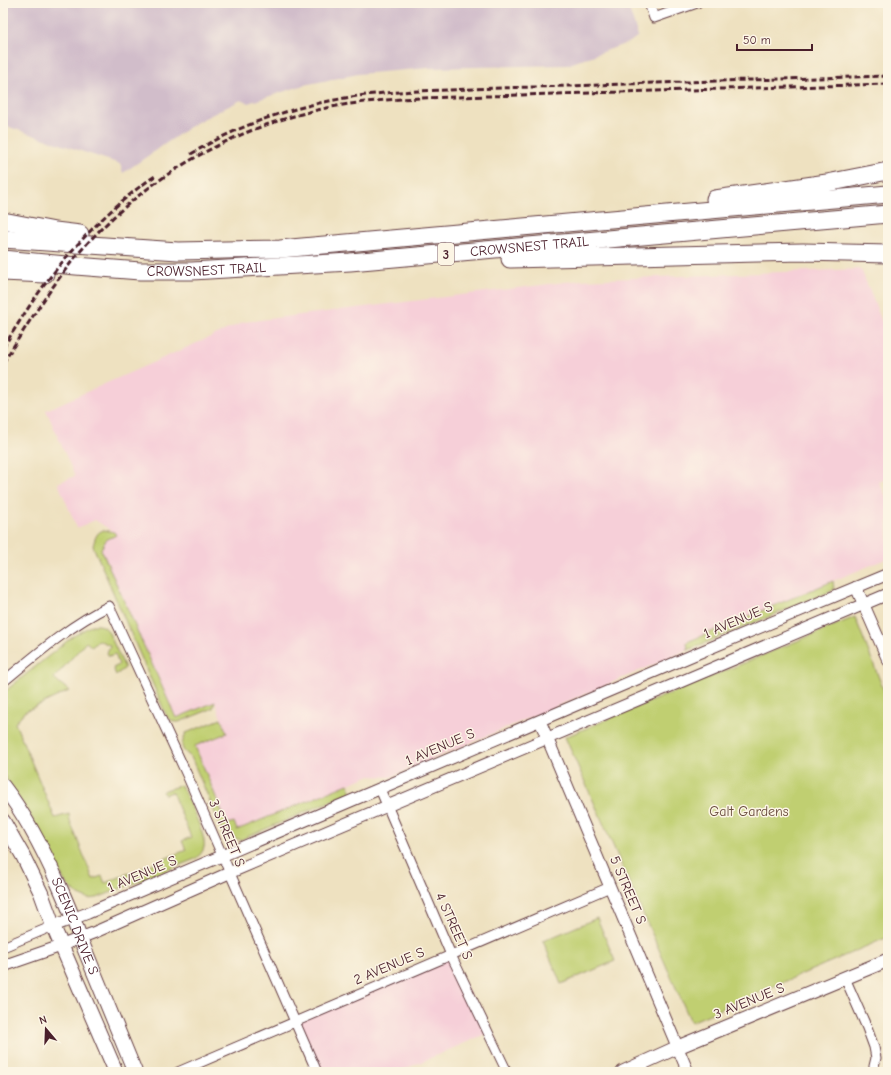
<svg xmlns="http://www.w3.org/2000/svg" width="891" height="1075" viewBox="0 0 891 1075" font-family="'Comic Neue',sans-serif">
<style>
.built{fill:#f6cfd8}
.industrial{fill:#d1bdca}
.green{fill:#c0cf71;stroke:#85774e}
.lines{fill:none;stroke-linecap:round;stroke-linejoin:round}
.minor-casing{stroke:#633c41;stroke-width:11}
.tertiary-casing{stroke:#633c41;stroke-width:13}
.secondary-casing{stroke:#633c41;stroke-width:15}
.primary-casing{stroke:#633c41;stroke-width:16}
.motorway-casing{stroke:#633c41;stroke-width:19}
.minor{stroke:#fff;stroke-width:9}
.tertiary{stroke:#fff;stroke-width:11}
.secondary{stroke:#fff;stroke-width:13}
.primary{stroke:#fff;stroke-width:14}
.motorway{stroke:#fff;stroke-width:17}
.rail{stroke:#4a1f2b;stroke-width:3;stroke-dasharray:6 3;stroke-linecap:butt}
.labels{text-anchor:middle;dominant-baseline:central;stroke-width:3;stroke-linejoin:round;paint-order:stroke}
.shield{fill:#fcf5e5;stroke:#7f5f63;stroke-width:1}
.shield-label{font-size:13px;font-weight:bold;fill:#4a1f2b}
.street-label{font-size:14px;fill:#4a1f2b;stroke:#fcf5e5}
.park-label{font-size:14px;fill:#684b3c;stroke:#fcf5e5}
</style>
<rect width="100%" height="100%" fill="#fcf5e5"/>
<filter id="ink" filterUnits="userSpaceOnUse"><feTurbulence type="fractalNoise" baseFrequency=".025" numOctaves="2"/><feDisplacementMap in="SourceGraphic" scale="8" xChannelSelector="R" yChannelSelector="G"/><feConvolveMatrix kernelMatrix="1 2 1 2 8 2 1 2 1" color-interpolation-filters="sRGB"/></filter>
<filter id="wash" filterUnits="userSpaceOnUse"><feTurbulence type="fractalNoise" baseFrequency=".012" numOctaves="4" result="noise"/><feDisplacementMap in="SourceGraphic" scale="16" xChannelSelector="R" yChannelSelector="G"/><feGaussianBlur stdDeviation="0.9" result="paint"/><feColorMatrix in="noise" values="0 0 0 0 0 0 0 0 0 0 0 0 0 0 0 0 0 1.4 0 .05"/><feComposite in="paint" operator="in"/></filter>
<g filter="url(#wash)">
<rect width="100%" height="100%" fill="#eee1c0"/>
<!-- built -->
<path class="built" d="M861 269 888 337V478L879 482 888 501V558L687 642 688 650 391 777 368 776 237 830 227 824 195 746 227 733 215 702 176 718 101 549 105 540 115 535 114 532 95 520 77 528 58 483 75 476 46 410 244 322 582 280Z
M451 955 488 1033 398 1072H317L295 1022Z"/>
<!-- industrial -->
<path class="industrial" d="M3 3H627L638 36 630 42 567 65 429 68 358 74 304 85 248 103 241 100 197 122 123 173 120 164 3 125Z"/>
<!-- green -->
<path class="green" d="M104 530 114 532 116 535 106 540 101 549 176 718 215 702 213 708 211 709 179 722H174L167 717 93 546C95 539 96 532 104 530Z
M833 581 834 590 688 650 687 642Z
M855 617 888 701V937L691 1022 565 737Z
M92 625C100 625 103 624 108 631L125 668 116 675 113 668 119 665 115 654 109 656 107 653 110 645 98 640 92 647 86 642 54 678 69 691 24 712 15 723 55 818 69 814 70 821 93 879 102 876 105 883 186 850 182 841 191 837 172 792 165 795 163 791 181 785C186 797 207 835 204 847 203 852 199 856 195 859L97 898 88 899 77 894 65 882 34 822 22 803 3 774V693L72 637Z
M221 719 227 733 195 746 227 824 234 822 237 830 348 784 352 792 240 840 224 834 191 757C179 748 181 746 186 733Z
M597 918 615 961 561 984 543 941Z"/>
</g>
<g filter="url(#ink)">
<g class="lines">
<defs>
<path id="minor" d="M649 3 654 18 697 3
M3 682C37 654 70 625 109 606L187 775 317 1072
M380 789 451 955 507 1072
M3 947 53 926
M845 978 867 1028 874 1047 876 1058 874 1066V1072
M178 1072 610 887"/>
<path id="tertiary" d="M856 587 888 660
M540 721 688 1072
M53 926 88 913 698 653 888 574
M3 966 55 948 93 933 229 873 888 594"/>
<path id="secondary" d="M623 1072 678 1047 888 960"/>
<g id="primary">
<path id="s1" d="M3 786C26 816 43 849 58 883 66 901 74 919 80 938L135 1072"/>
<path d="M3 821 23 856 41 893 53 926 116 1072"/>
</g>
<g id="motorway">
<path d="M715 199 827 183 888 171"/>
<path d="M3 221 55 231 80 234"/>
<path d="M3 239 178 251 280 249 888 194"/>
<path id="s2" d="M3 259 76 266 140 271H192L350 262 888 214"/>
<path d="M510 259 803 252 888 254"/>
<path d="M3 272 45 274"/>
</g>
</defs>
<!-- minor casing -->
<use href="#minor" class="minor-casing"/>
<!-- tertiary casing -->
<use href="#tertiary" class="tertiary-casing"/>
<!-- secondary casing -->
<use href="#secondary" class="secondary-casing"/>
<!-- primary casing -->
<use href="#primary" class="primary-casing"/>
<!-- motorway casing -->
<use href="#motorway" class="motorway-casing"/>
<!-- minor -->
<use href="#minor" class="minor"/>
<!-- tertiary -->
<use href="#tertiary" class="tertiary"/>
<!-- secondary -->
<use href="#secondary" class="secondary"/>
<!-- primary -->
<use href="#primary" class="primary"/>
<!-- motorway -->
<use href="#motorway" class="motorway"/>
<!-- rail -->
<path class="rail" d="M191 154C237 126 288 108 340 99 376 92 414 91 450 90 491 88 531 87 571 86 677 82 782 79 888 76
M3 348C17 325 32 301 48 280 77 242 116 202 155 176
M3 363C25 328 47 293 73 260 140 178 239 122 343 105 369 101 396 99 422 98L888 84"/>
</g>
</g>
<g class="labels">
<!-- shield labels -->
<rect class="shield" x="438" y="243" width="16" height="22" rx="3"/>
<g class="shield-label">
<text x="446" y="254">3</text>
</g>
<!-- street labels -->
<g class="street-label">
<text stroke="none"><textPath href="#s2" startOffset="528">CROWSNEST TRAIL</textPath></text>
<text stroke="none"><textPath href="#s2" startOffset="204">CROWSNEST TRAIL</textPath></text>
<text transform="translate(738 620) rotate(-23)">1 AVENUE S</text>
<text transform="translate(440 747) rotate(-23)">1 AVENUE S</text>
<text transform="translate(227 833) rotate(67)">3 STREET S</text>
<text transform="translate(142 874) rotate(-23)">1 AVENUE S</text>
<text transform="translate(628 890) rotate(67)">5 STREET S</text>
<text stroke="none"><textPath href="#s1" startOffset="158">SCENIC DRIVE S</textPath></text>
<text transform="translate(454 926) rotate(66)">4 STREET S</text>
<text transform="translate(389 966) rotate(-23)">2 AVENUE S</text>
<text transform="translate(749 1001) rotate(-22)">3 AVENUE S</text>
</g>
<!-- park labels -->
<g class="park-label">
<text x="749" y="811">Galt Gardens</text>
</g>
</g>
<!-- margin -->
<rect width="891" height="1075" fill="none" stroke="#fcf5e5" stroke-width="16"/>
<!-- north arrow -->
<g transform="translate(46 1029) rotate(341)" stroke="#fcf5e5" stroke-width="3" paint-order="stroke">
<path d="M0-3L7 15L0 10L-7 15Z" fill="#4a1f2b"/>
<text y="-6" font-size="11" font-weight="bold" text-anchor="middle" fill="#4a1f2b">N</text>
</g>
<!-- scale -->
<path d="M737 44v6h75v-6" fill="none" stroke="#4a1f2b" stroke-width="2"/>
<text x="743" y="44" font-size="12" fill="#4a1f2b" stroke="#fcf5e5" stroke-width="3" paint-order="stroke">50 m</text>
</svg>
